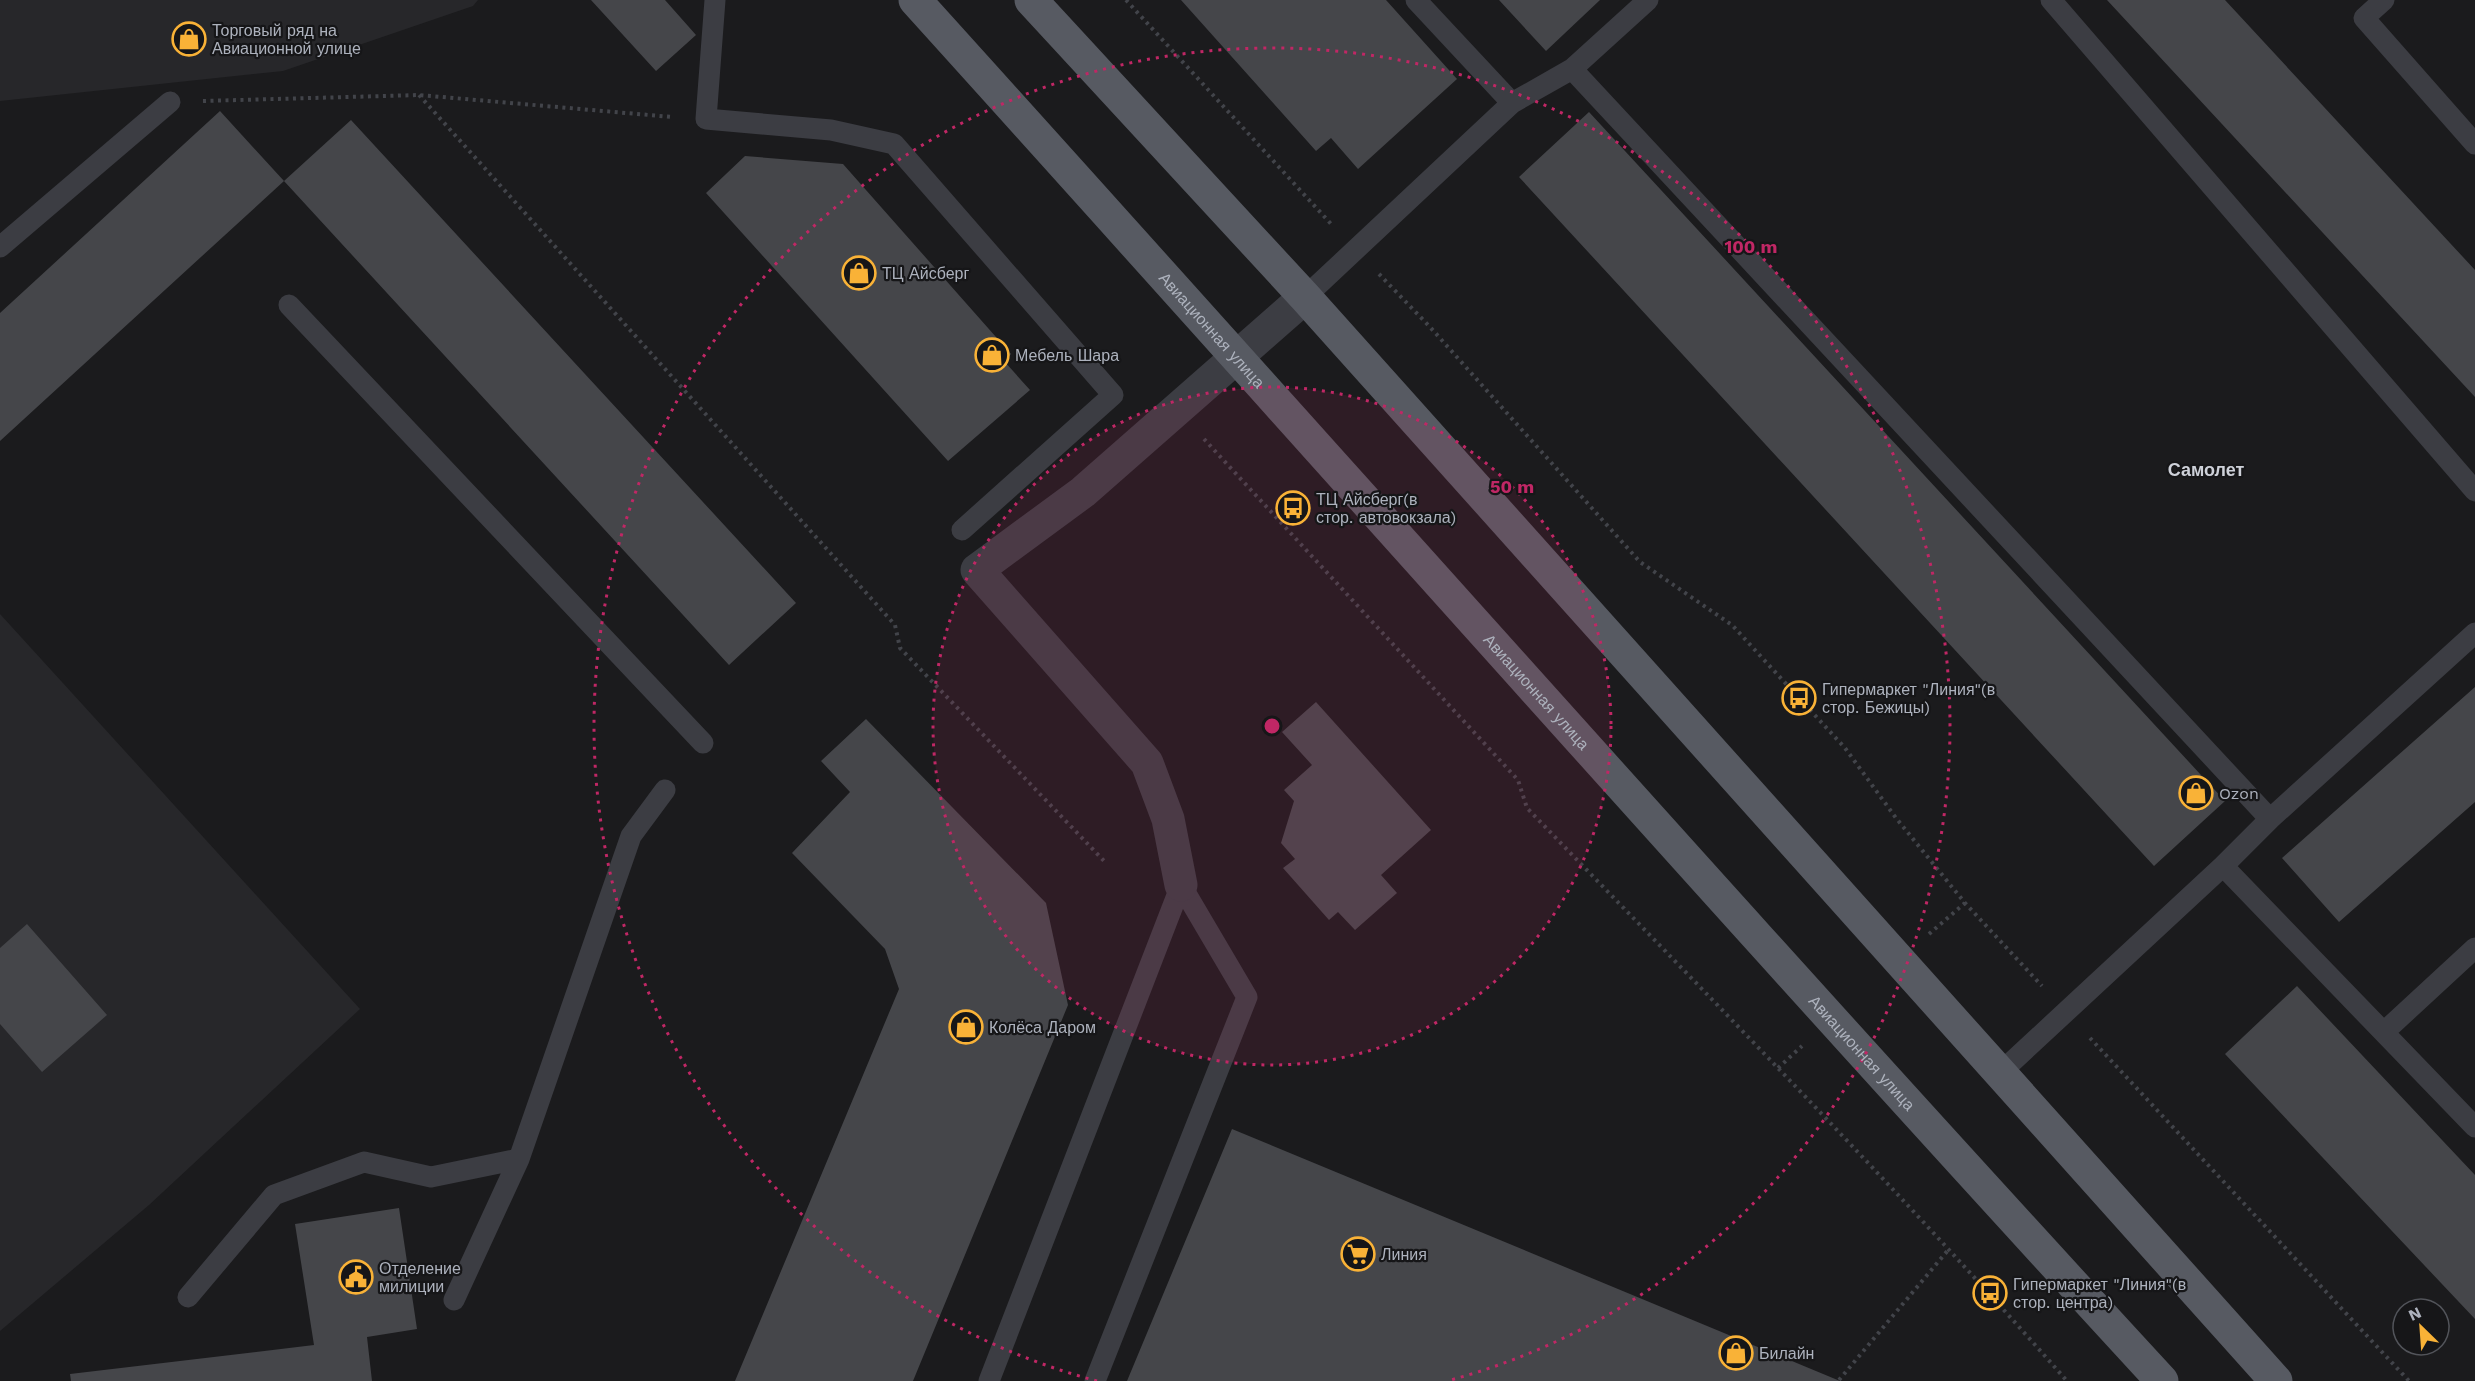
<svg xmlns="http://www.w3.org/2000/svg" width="2475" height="1381" viewBox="0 0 2475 1381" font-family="'Work Sans',sans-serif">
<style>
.built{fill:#27272a}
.building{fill:#45464a}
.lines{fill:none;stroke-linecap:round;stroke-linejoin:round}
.path{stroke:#42444a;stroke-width:4;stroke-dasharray:3 4.5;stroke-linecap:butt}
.service{stroke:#3c3d43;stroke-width:21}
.minor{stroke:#3c3d43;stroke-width:33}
.primary{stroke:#575a62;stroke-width:33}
.ring{fill:none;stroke:#c02765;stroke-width:3;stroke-dasharray:3 6}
.labels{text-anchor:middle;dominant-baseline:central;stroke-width:4.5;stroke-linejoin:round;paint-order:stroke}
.poi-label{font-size:16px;fill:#adb2bd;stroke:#161618;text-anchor:start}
.street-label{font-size:16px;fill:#adb2bd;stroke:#161618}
.neighbourhood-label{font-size:18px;font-weight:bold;fill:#ced1d9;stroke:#161618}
.centre{fill:#c02765;stroke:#161618;stroke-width:3}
.ring-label{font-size:18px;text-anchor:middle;font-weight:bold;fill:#c02765;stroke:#161618;stroke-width:4.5;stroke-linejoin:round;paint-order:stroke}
</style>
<rect width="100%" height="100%" fill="#1b1b1d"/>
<!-- built -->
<path class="built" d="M0 0H478L473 6 283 71 0 101Z
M0 614 360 1009 149 1205 0 1331Z"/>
<!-- building -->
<path class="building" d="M591 0H665L696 35 656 71Z
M1181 0H1386L1457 79 1358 169 1331 138 1316 151Z
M1499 0H1600L1546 51Z
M2107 0H2225L2475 270V397Z
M220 111 284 181 0 441V313Z
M1589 112 2225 801 2154 866 1519 177Z
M351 120 796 603 729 665 284 181Z
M745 156 843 164 1011 354 1004 361 1030 390 948 461 706 193Z
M2475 687V802L2339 922 2282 858Z
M1316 702 1431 830 1381 875 1397 893 1355 930 1338 912 1329 920 1283 868 1295 859 1281 843 1294 801 1284 790 1312 765 1282 732Z
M866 719 1046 903 1068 1005 913 1381H735L899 989 885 949 792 853 850 792 821 761Z
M27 924 107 1015 42 1072 0 1024V948Z
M2297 986 2475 1175V1319L2225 1054Z
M1232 1129 1840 1381H1127Z
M399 1208 417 1329 367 1337 372 1381H71L70 1374 314 1345 295 1224Z"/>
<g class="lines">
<!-- path -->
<path class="path" d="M1126 0 1332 225
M419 95 895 625 900 648 1106 863
M203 101 419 95 672 117
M1379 274 1430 327 1640 562 1732 625 1845 748 1896 818 1965 903 2042 986
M1204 439 1518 780 1527 808C1709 997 1894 1184 2067 1381
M1929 934 1965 903
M2090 1038 2409 1381
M1778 1068 1802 1046
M1839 1380 1949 1249"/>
<!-- service -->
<path class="service" d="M715 0 706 119 831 130 894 144 1113 395 962 530
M2051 0 2475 491
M2384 0 2364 18 2475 144
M1572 69 2270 819
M1512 103 1572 69 1648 0
M0 247 170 102
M1305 297 1512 103 1416 0
M289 305 703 743
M2223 866 2475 1127
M2384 1032 2475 948
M2001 1072 2223 866 2270 819 2475 633
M188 1297 274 1195 364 1162 431 1177 519 1159 631 836 665 790
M454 1300 519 1159
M989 1381 1181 885 1247 997 1095 1381"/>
<!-- minor -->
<path class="minor" d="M1181 885 1168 819 1147 763 977 570 1083 492 1305 297"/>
<!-- primary -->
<g class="primary">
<path id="s1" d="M915 0C1331 460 1742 925 2162 1381"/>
<path d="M1031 0 1305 297 2276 1381"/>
</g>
</g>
<!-- distance rings -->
<circle cx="1272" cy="726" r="339" fill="#c02765" fill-opacity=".12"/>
<g class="ring">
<circle cx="1272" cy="726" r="339"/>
<path d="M1097 1381A678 678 0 1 1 1447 1381"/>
</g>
<!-- icons -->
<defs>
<symbol id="shop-ring" viewBox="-11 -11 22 22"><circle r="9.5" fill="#161618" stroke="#f9b237" stroke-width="1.5"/><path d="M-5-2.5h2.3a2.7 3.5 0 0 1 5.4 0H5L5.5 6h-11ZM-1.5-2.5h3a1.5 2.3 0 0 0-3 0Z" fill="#f9b237"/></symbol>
<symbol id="bus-ring" viewBox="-11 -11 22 22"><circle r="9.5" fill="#161618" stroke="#f9b237" stroke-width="1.5"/><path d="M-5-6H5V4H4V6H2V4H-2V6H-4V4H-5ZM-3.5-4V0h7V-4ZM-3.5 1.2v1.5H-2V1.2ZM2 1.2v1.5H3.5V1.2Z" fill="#f9b237"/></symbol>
<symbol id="supermarket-ring" viewBox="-11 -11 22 22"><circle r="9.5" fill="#161618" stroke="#f9b237" stroke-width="1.5"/><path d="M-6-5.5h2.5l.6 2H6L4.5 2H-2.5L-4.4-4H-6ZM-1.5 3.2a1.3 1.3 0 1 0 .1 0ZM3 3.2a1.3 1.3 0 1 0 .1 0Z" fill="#f9b237"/></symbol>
<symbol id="civic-ring" viewBox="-11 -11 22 22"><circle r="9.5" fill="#161618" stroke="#f9b237" stroke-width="1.5"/><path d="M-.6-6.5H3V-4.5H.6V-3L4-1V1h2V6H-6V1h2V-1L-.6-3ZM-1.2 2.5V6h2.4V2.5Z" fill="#f9b237"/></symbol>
</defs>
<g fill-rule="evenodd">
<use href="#shop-ring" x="170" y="20" width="38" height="38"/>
<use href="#shop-ring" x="840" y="254" width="38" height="38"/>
<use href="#shop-ring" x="973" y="336" width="38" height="38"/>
<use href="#bus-ring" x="1274" y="489" width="38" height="38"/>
<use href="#bus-ring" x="1780" y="679" width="38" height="38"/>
<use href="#shop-ring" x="2177" y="774" width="38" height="38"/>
<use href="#shop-ring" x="947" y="1008" width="38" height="38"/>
<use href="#supermarket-ring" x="1339" y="1235" width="38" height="38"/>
<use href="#civic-ring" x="337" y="1258" width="38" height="38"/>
<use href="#bus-ring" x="1971" y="1274" width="38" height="38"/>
<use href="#shop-ring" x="1717" y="1334" width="38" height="38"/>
</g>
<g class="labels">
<!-- poi labels -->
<g class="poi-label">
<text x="212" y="30">Торговый ряд на<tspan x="212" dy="18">Авиационной улице</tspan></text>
<text x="882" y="273">ТЦ Айсберг</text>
<text x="1015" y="355">Мебель Шара</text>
<text x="1316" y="499">ТЦ Айсберг(в<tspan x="1316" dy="18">стор. автовокзала)</tspan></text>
<text x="1822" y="689">Гипермаркет "Линия"(в<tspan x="1822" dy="18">стор. Бежицы)</tspan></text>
<text x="2219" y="793">Ozon</text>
<text x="989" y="1027">Колёса Даром</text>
<text x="1381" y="1254">Линия</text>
<text x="379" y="1268">Отделение<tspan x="379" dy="18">милиции</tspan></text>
<text x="2013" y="1284">Гипермаркет "Линия"(в<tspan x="2013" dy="18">стор. центра)</tspan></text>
<text x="1759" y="1353">Билайн</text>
</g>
<!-- street labels -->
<g class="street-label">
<text stroke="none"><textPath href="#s1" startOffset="444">Авиационная улица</textPath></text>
<text stroke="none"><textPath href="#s1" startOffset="930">Авиационная улица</textPath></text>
<text stroke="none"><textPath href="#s1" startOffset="1416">Авиационная улица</textPath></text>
</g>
<!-- neighbourhood labels -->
<g class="neighbourhood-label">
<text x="2206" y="469">Самолет</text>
</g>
</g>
<circle cx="1272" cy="726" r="9" class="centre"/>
<g class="ring-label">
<text x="1751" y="253">100 m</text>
<text x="1512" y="493">50 m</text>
</g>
<!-- north arrow -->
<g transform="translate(2421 1327) rotate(335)"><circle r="28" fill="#161618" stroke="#52545a" stroke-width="1.5"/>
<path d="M0-4.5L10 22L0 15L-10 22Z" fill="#f9b237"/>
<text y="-9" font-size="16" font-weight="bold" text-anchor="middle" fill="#adb2bd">N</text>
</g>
</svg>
